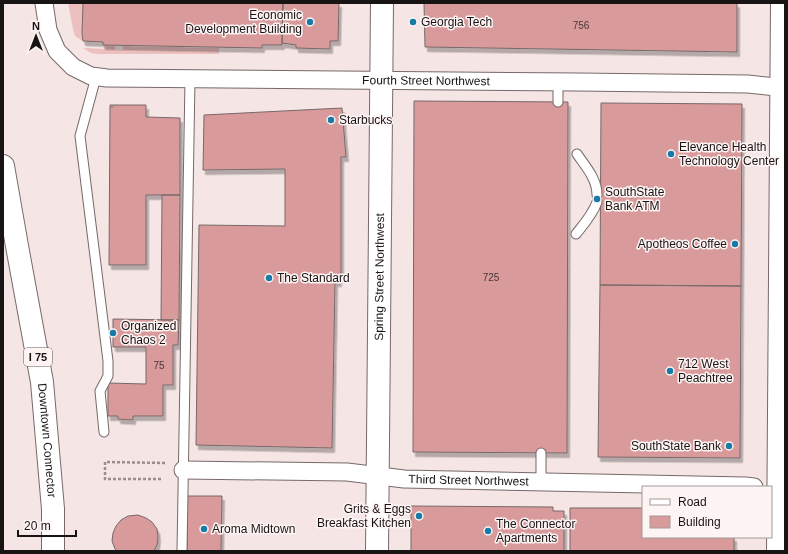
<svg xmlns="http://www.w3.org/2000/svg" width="788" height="554" viewBox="0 0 788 554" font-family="Helvetica,sans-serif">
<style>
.green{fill:#edbfbf}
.building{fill:#d89a9b;stroke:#776969;filter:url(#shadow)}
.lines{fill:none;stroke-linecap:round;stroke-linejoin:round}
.lane-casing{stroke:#776969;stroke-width:11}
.street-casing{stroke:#776969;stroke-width:19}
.secondary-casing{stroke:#776969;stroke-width:24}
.highway-casing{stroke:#776969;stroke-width:24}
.path{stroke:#998d8d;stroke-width:2.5;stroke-dasharray:3 2;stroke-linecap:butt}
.lane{stroke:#fff;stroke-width:9}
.street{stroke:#fff;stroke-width:17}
.secondary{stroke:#fff;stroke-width:22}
.highway{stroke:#fff;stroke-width:22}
.poi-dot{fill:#187aa6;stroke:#fef4f4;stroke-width:1.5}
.labels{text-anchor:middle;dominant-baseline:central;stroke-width:3;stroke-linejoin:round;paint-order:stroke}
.number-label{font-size:10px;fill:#493636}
.shield{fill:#fef4f4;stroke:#5e5757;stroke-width:1}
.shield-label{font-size:11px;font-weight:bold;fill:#191414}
.poi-label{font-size:12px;fill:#191414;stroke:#fef4f4;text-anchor:start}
.street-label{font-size:12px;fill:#191414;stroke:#fef4f4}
</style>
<defs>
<filter id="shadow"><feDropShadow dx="2.5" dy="4.5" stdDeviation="0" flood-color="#0004"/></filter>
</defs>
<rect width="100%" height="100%" fill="#f5e5e5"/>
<!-- green -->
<path class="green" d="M68 3H83V41L75 36 73 29Z
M104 45 115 46V50H123V46L219 48V54H97L91 53 83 48 104 49Z"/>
<!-- building -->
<path class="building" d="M83 3H283L282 45H262V48L103 45V42L83 41 82 33Z
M283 3H339L338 41H330V49L296 48V45L282 43Z
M424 3H737V52L425 47Z
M414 101 568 102 567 453 413 452Z
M601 103 742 104 741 286 600 285Z
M110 105H146V117L180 118V195H146V265H109Z
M342 108 346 157H341V275H339V282H335L332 448 196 445 199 225 285 226V169L203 170 204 115Z
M162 195H180L179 320H161Z
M600 285 741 286 740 458 598 457Z
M113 319 179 320 178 345H173V385H163V416H133V420L118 419V416H108V383L146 384V347H113Z
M187 496H222L221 551H187Z
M411 506 553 507V511H564V551H411Z
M570 508H643V537H734V551H570Z
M138 515 146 518 152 522 157 529 158 537 157 545 154 551H117L115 549 112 541 113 533 116 526 121 520 128 516Z"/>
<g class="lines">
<defs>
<path id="lane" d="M96 77 80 136 108 361V376L100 391 104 432
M558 82V102
M577 154C586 167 597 179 597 195
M576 234C584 224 593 214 597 202
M541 453V481
M182 551 190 79"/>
<g id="street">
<path id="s1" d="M44 3 48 30 57 51 73 67 91 76 107 78 578 82 748 84 785 88"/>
<path id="s2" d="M183 470 347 472 404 479 745 486 754 487"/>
</g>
<g id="secondary">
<path id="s3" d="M377 551 382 3"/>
<path d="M778 551 782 3"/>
</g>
<g id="highway">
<path id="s4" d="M3 166 17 246 42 382 53 509V551"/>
</g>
</defs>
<!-- lane casing -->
<use href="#lane" class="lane-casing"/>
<!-- street casing -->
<use href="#street" class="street-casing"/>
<!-- secondary casing -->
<use href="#secondary" class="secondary-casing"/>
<!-- highway casing -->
<use href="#highway" class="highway-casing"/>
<!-- path -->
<path class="path" d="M112 105V110
M161 479H105V462L166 463"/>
<!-- lane -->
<use href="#lane" class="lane"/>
<!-- street -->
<use href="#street" class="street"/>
<!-- secondary -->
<use href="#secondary" class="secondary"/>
<!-- highway -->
<use href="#highway" class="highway"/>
</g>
<!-- markers -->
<g class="poi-dot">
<circle cx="310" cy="22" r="4"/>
<circle cx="413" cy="22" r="4"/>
<circle cx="331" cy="120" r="4"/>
<circle cx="671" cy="154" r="4"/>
<circle cx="597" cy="199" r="4"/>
<circle cx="735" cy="244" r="4"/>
<circle cx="269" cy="278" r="4"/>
<circle cx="113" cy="333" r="4"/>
<circle cx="670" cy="371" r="4"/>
<circle cx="729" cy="446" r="4"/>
<circle cx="419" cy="516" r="4"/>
<circle cx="204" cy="529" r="4"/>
<circle cx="488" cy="531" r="4"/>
</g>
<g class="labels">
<!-- number labels -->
<g class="number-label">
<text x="581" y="25">756</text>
<text x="491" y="277">725</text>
<text x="159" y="365">75</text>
</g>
<!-- shield labels -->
<rect class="shield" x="24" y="348" width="28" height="18" rx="3"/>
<g class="shield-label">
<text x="38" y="357">I 75</text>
</g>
<!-- poi labels -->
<g class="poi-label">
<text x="302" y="15" text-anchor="end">Economic<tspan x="302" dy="14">Development Building</tspan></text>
<text x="421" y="22">Georgia Tech</text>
<text x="339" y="120">Starbucks</text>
<text x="679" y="147">Elevance Health<tspan x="679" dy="14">Technology Center</tspan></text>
<text x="605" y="192">SouthState<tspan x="605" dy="14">Bank ATM</tspan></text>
<text x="727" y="244" text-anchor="end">Apotheos Coffee</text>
<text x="277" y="278">The Standard</text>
<text x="121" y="326">Organized<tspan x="121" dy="14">Chaos 2</tspan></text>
<text x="678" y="364">712 West<tspan x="678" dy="14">Peachtree</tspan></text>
<text x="721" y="446" text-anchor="end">SouthState Bank</text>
<text x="411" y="509" text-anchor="end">Grits &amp; Eggs<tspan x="411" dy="14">Breakfast Kitchen</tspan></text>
<text x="496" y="524">The Connector<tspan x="496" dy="14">Apartments</tspan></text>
<text x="212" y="529">Aroma Midtown</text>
</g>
<!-- street labels -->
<g class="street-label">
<text stroke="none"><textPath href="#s1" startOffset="428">Fourth Street Northwest</textPath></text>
<text stroke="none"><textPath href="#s3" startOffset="274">Spring Street Northwest</textPath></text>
<text stroke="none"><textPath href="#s4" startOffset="278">Downtown Connector</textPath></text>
<text stroke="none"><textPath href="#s2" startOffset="286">Third Street Northwest</textPath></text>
</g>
</g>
<!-- border -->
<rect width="788" height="554" fill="none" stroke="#191414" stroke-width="8"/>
<!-- legend -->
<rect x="642" y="486" width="130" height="52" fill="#fef4f4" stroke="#a29a9a"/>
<rect x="650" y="499" width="20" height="6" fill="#ffffff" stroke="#a29a9a"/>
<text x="678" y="506" font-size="12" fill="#191414">Road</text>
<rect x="650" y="516" width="20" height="12" fill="#d89a9b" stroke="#a29a9a"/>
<text x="678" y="526" font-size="12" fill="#191414">Building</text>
<!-- north arrow -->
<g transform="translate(36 36)" stroke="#fef4f4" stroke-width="3" paint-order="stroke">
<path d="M0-3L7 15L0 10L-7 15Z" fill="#191414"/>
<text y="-6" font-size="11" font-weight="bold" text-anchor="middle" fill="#191414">N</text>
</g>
<!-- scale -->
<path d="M18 530v6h58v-6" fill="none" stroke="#191414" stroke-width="2"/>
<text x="24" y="530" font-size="12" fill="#191414" stroke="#fef4f4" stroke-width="3" paint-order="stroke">20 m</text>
</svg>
